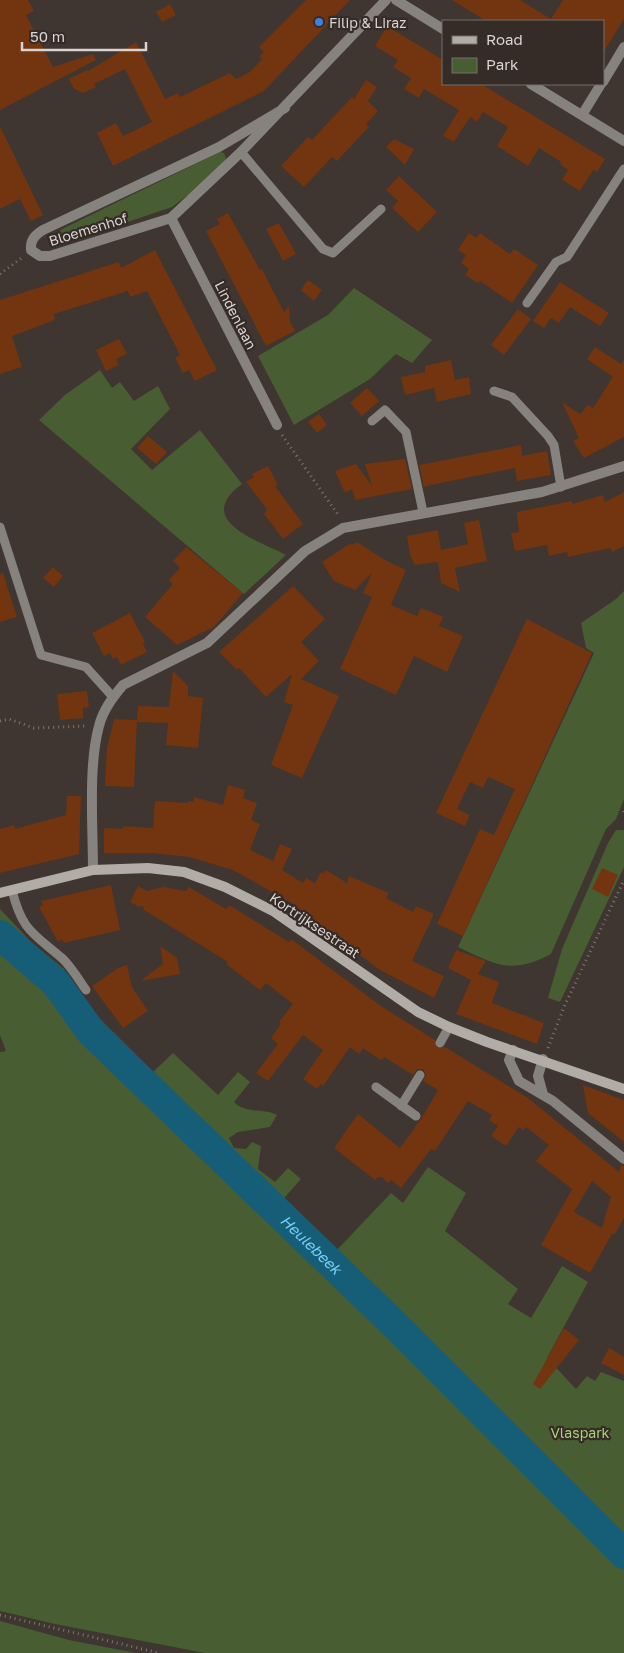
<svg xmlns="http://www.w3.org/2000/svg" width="624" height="1653" viewBox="0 0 624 1653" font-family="'Golos Text',sans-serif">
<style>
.green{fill:#495d32}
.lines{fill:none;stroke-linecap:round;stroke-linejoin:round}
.river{stroke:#165e78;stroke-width:30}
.building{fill:#72350f;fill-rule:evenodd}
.path{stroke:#7d7571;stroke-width:3;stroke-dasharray:1 4;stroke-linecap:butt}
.lane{stroke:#86827e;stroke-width:9}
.street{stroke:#86827e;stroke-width:10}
.secondary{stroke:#b1aca5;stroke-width:10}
.shop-dot{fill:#3f7fe0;stroke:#352b27;stroke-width:2}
.labels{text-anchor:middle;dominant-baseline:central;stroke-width:4.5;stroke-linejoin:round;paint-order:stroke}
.poi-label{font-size:14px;fill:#dad4d1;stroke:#352b27;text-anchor:start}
.street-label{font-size:14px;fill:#dad4d1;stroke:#352b27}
.park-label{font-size:14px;fill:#a6d175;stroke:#352b27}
.water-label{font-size:15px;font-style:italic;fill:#71cdf3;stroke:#352b27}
</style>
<rect width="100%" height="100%" fill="#3f3531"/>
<!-- green -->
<path class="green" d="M220 152 224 153 226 158 224 163 201 185 172 207 65 243 56 240V234L62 229Z
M354 288 432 340 412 363 396 354 370 379 294 425 258 356 328 315Z
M100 370 112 388 120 382 134 401 158 386 170 409 131 449 152 470 200 430 242 484C193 520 257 540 286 555L244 594 39 420 65 395Z
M624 591V799L616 819 606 829 551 954C511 975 496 965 458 947L594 653 586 648 581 623 616 599Z
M616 830H624V867L560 1002 548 998 562 949 608 843Z
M0 909 33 944 64 969 88 1007 153 1072 173 1053 218 1095 238 1072 250 1082 234 1102C245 1114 263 1108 277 1115L270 1127 238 1132 229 1138 234 1148 246 1149 252 1142 261 1146 258 1169 275 1182 288 1168 301 1179 279 1204 211 1141 108 1041 55 976 33 956 0 922Z
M0 944 49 983 86 1040 169 1123 320 1265 624 1565V1653H205L55 1624 0 1611V1052L6 1051 0 1035Z
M428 1167 466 1193 445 1231 518 1289 508 1304 531 1318 562 1266 588 1282 547 1358 576 1389 587 1376 595 1381 601 1372 624 1381V1548L610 1533 614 1525 397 1318 333 1254 391 1193 403 1203Z
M0 1621 69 1640 136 1653H0Z"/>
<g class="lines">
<!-- river -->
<path class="river" id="s1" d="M0 935 56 983 91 1032 398 1328 624 1554"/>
</g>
<!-- building -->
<path class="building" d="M0 0H28L34 11 26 15 53 67 93 54 96 60 0 110Z
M306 0H350L264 91 113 166 97 133 116 123 123 136 152 122 147 113 125 69 94 84 96 87 83 93 74 89 69 79 87 70 88 71 136 42 165 99 178 93 180 97 230 73 236 79 250 72 262 59 259 56 264 52 259 47Z
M452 0H520L551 19 563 0H624V19L603 53V21H486Z
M170 4 176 15 162 22 156 12Z
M387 26 443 60V84H481L605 159 597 172 593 170 580 191 562 180 568 170 560 164 561 162 539 148 528 166 497 146 508 127 483 112 477 122 470 117 454 142 443 136 459 110 424 89 419 98 404 89 411 78 393 67 398 60 375 46Z
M366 80 377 87 368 101 378 111 366 124 369 127 337 161 332 157 304 187 281 166 308 137 312 140 352 97 354 99Z
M0 126 43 215 31 221 20 199 0 209Z
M394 139 414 149 405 165 386 147Z
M399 176 437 212 418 232 392 208 398 201 386 190Z
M228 213 260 270 262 269 284 312 289 306 290 321 295 331 266 346 206 231 220 224 217 219Z
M279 223 296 254 283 261 266 229Z
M469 233 476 238 480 233 510 254 514 249 538 265 512 303 480 281 478 283 465 275 469 269 461 263 466 255 458 250Z
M155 250 217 370 195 381 189 370 183 373 175 358 180 355 147 291 130 297 128 291 54 314 55 320 12 336 22 367 0 374V300L119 262 121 268Z
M308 280 322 290 314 301 301 290Z
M560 282 609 313 600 326 570 307 559 323 551 318 544 328 533 321Z
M518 309 531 319 504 355 491 345Z
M119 339 127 354 116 359 119 365 106 371 96 350Z
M595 347 621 364 624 359V437L584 458 573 441 579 438 562 402 580 414 588 405 593 408 613 377 587 359Z
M451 360 455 380 469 377 471 394 437 402 434 388 405 395 401 377 425 372V366Z
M367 388 379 401 362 416 350 403Z
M319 414 327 425 317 433 308 422Z
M148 436 167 452 156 464 137 448Z
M521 445 522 456 547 451 551 475 517 481 515 468 431 485 429 482 430 485 424 487 419 465Z
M405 459 412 489 355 500 352 489 345 493 335 471 356 464 372 486 365 464Z
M268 466 278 485 275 486 303 524 283 539 264 514 267 509 246 482 254 477 252 474Z
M624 492V546L612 552 610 548 568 557 567 552 549 556 547 545 515 551 511 533 519 532 517 512 572 501V504L603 495 605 502Z
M479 520 487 561 455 568 460 592 441 583 438 562 415 565 410 555 407 536 438 530 441 550 468 544 464 523Z
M357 542 385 560 406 570 391 605 417 616 421 608 443 617 439 626 463 636 447 672 414 656 396 695 340 669 372 597 363 593 372 573 355 590 334 581 322 562 351 543 352 545Z
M186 547 243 593 214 627 177 645 145 617 173 584 169 580 180 568 173 561Z
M53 567 63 576 54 587 43 578Z
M3 573 17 617 0 622V574Z
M293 586 325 619 301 642 319 661 301 679 339 696 302 778 271 765 293 705 284 702 292 674 266 697 239 668 237 670 219 652Z
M130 613 145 642 143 644 147 652 121 665 117 657 113 659 110 653 104 656 92 633Z
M527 619 592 653 463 936 437 924 480 829 494 835 515 789 488 777 483 788 470 782 457 809 470 815 465 826 436 813Z
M173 671 188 686V696L203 698 198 748 166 745 168 723 137 722 138 706 169 707Z
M87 691 89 707 83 708V718L60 720 57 694Z
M114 719 137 720 134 787 105 786 107 748Z
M228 785 245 790 243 798 257 803 251 820 260 824 250 850 273 861 280 844 292 849 282 870 303 883 306 878 315 883 321 872 323 874 326 870 347 883 349 876 389 893 386 898 413 912 416 906 434 914 412 961 444 976 434 998 380 970 290 902 233 870 189 857 153 853H104V828L123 829V826L153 828 155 801 188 803V801L194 802V797L223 805Z
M67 796H81L79 854 0 873V829L14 825 15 829 66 815Z
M602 868 618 875 608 897 592 889Z
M111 885 120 930 64 943 62 940 58 942 39 907 43 905 41 901Z
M138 886 147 891 163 887 186 891 189 887 226 909 229 905 289 942 291 939 381 1006 435 1040 437 1048 445 1047 528 1098 619 1172 621 1165 624 1166V1218L615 1234H612L590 1273 541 1245 572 1189 536 1161 549 1145 526 1127 523 1130 519 1127 506 1146 491 1136 498 1126 489 1120 492 1115 468 1101 435 1151 431 1149 401 1188 391 1180 388 1183 382 1177H378L375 1180 334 1148 358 1114 400 1148 421 1119 438 1090 423 1081 426 1075 423 1069H417L413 1075 384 1057 382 1060 379 1059 363 1048 359 1054 350 1047 323 1086 321 1084 317 1089 303 1079 323 1050 303 1035 268 1081 256 1073 278 1044 271 1038 281 1024 279 1022 293 1004 266 983 260 990 226 964 228 962 144 910 143 906 139 907 130 902ZM592 1181 611 1197 602 1228 574 1212Z
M160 946 177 958 180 974 140 981 163 964Z
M456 950 486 961 478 974 499 982 492 1003 544 1023 537 1044 456 1014 471 980 448 968Z
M127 965 132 987 148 1011 123 1028 92 986 118 968Z
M583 1085 624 1100V1142L588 1113Z
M564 1328 579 1340 540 1389 533 1384Z
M609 1348 624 1357V1375L601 1363Z"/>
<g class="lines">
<!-- path -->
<path class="path" d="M0 274 23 257
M282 435 339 516
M0 721 9 719 34 728 86 726
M624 811V816
M548 1048 564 1007 624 880
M0 1615 159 1653"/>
<!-- lane -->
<path class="lane" d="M241 152 323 249 333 253 381 209
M527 303 556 262 567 257 624 169
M494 391 512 397 548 436 554 445 561 487
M372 421 385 410 406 432 423 512
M0 527 41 655 86 667 113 697
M12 890C22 931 33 933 63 959 72 968 79 980 86 990
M440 1043 449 1027
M376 1087 416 1116
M401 1106 420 1075"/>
<!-- street -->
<path class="street" d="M396 0 443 29
M603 82 624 47
M531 84 624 141
M285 108 219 147 43 230C35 235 30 240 31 250L40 256H50L171 218 241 152 386 0
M582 115 601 84
M171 218 277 425
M93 870C93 827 88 766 99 726 103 710 113 697 123 685L207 643 305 551 343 528 542 492 624 466
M513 1050 509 1060 519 1081 553 1101 624 1159
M543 1094 538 1076 543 1059"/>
<!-- secondary -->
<path class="secondary" d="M0 893 93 870 148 868 184 872 225 887 273 911 418 1012 449 1027 487 1042 624 1089"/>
</g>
<!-- markers -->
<circle class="shop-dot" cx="319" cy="22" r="5"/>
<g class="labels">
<!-- poi labels -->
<g class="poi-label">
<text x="329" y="22">Filip &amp; Liraz</text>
</g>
<!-- street labels -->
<g class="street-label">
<text transform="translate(88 229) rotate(-17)">Bloemenhof</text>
<text transform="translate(236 315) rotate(63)">Lindenlaan</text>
<text transform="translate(315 925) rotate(34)">Kortrijksestraat</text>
</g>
<!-- park labels -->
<g class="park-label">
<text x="580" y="1432">Vlaspark</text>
</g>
<!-- water labels -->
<g class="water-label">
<text stroke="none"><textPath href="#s1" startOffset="440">Heulebeek</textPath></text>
</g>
</g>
<!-- legend -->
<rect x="442" y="20" width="162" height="65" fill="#352b27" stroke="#776f6b"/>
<rect x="452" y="36" width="25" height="8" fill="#b1aca5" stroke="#776f6b"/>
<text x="486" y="45" font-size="15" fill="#dad4d1">Road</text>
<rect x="452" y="58" width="25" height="15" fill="#495d32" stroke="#776f6b"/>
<text x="486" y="70" font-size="15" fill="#dad4d1">Park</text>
<!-- scale -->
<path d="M22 42v8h124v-8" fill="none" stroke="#dad4d1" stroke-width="2.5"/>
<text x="30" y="42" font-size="15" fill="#dad4d1" stroke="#352b27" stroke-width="4" paint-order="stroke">50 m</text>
</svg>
